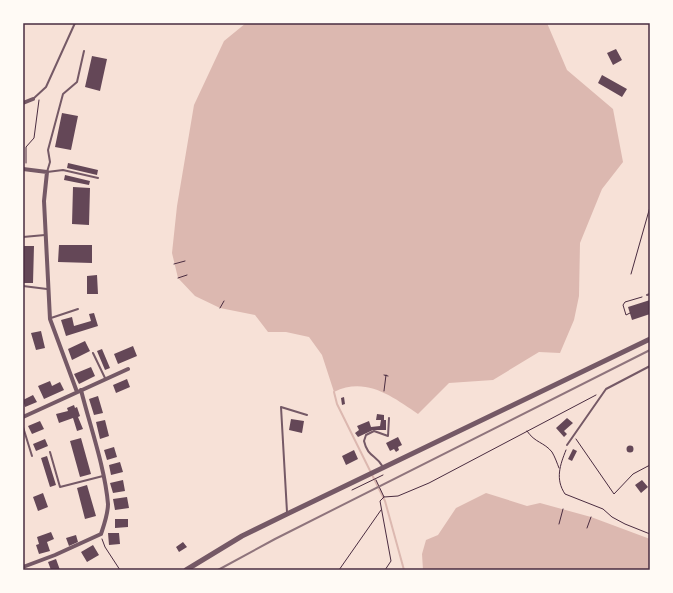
<svg xmlns="http://www.w3.org/2000/svg" width="673" height="593" viewBox="0 0 673 593" font-family="'Sofia Sans Condensed',sans-serif">
<style>
.water{fill:#dcb8b0}
.lines{fill:none;stroke-linecap:round;stroke-linejoin:round}
.stream{stroke:#dcb8b0;stroke-width:2}
.building{fill:#644757}
.path{stroke:#4a2c40;stroke-width:1}
.service{stroke:#755966;stroke-width:2}
.minor{stroke:#755966;stroke-width:4}
.tertiary{stroke:#755966;stroke-width:5}
.rail{stroke:#8f747c;stroke-width:2}
.neatline{fill:none;stroke:#4a2c40;stroke-width:1.5}
</style>
<rect width="100%" height="100%" fill="#f7e1d7"/>
<!-- water -->
<path class="water" d="M246 23H547L567 70 613 109 623 162 602 189 580 243 579 296 574 320 560 353 539 352 493 380 449 383 418 414C393 397 366 376 334 392L322 355 309 337 286 332H268L255 315 220 308 195 296 178 278 172 253 177 206 194 105 224 41Z
M486 493 527 506 540 503 591 517 650 539V570H423L422 554 426 540 438 535 456 508Z"/>
<g class="lines">
<!-- stream -->
<path class="stream" d="M334 392 337 404 385 501 404 570"/>
</g>
<!-- building -->
<path class="building" d="M616 49 622 60 613 65 607 53Z
M92 56 107 59 100 91 85 87Z
M602 75 627 89 622 97 598 83Z
M62 113 78 116 71 150 55 147Z
M68 163 98 170 97 175 67 168Z
M65 175 90 181 89 185 64 180Z
M73 187 90 188 89 225 72 224Z
M59 245H92V263L58 262Z
M23 246H34L33 283H23Z
M97 275 98 294H87V276Z
M650 300V314L632 320 628 307Z
M94 313 98 326 66 336 61 320 72 317 74 326 91 321 89 314Z
M41 331 45 348 36 350 31 333Z
M85 341 90 351 72 360 68 349Z
M133 346 137 356 118 364 114 354Z
M102 349 110 368 105 370 97 351Z
M91 367 95 376 79 384 74 374Z
M127 379 130 387 116 393 113 385Z
M50 381 52 386 60 382 64 390 44 399 38 386Z
M33 395 37 402 25 407 23 400Z
M98 396 103 413 94 415 89 399Z
M344 397 345 404 342 405 341 398Z
M74 405 75 408 77 407 80 416 78 417 83 429 77 431 73 418 59 423 56 414 68 411 67 408Z
M377 414 384 415V420H386V430H373L358 437 355 433 359 430 357 426 369 421 371 427 380 426 381 420H376Z
M567 418 573 423 564 431 567 434 564 437 556 428Z
M291 419 304 421 302 433 289 430Z
M105 420 109 436 100 439 96 422Z
M40 421 44 429 32 434 28 426Z
M398 437 402 445 398 447 399 450 396 452 394 449 390 451 386 443Z
M81 438 91 474 80 477 70 441Z
M45 439 48 446 36 451 33 444Z
M626.5 449a3.5 3.5 0 1 1 7 0a3.5 3.5 0 1 1-7 0Z
M114 447 117 457 107 460 104 450Z
M573 449 577 451 572 461 568 459Z
M354 450 358 459 346 465 342 456Z
M47 456 56 485 50 487 41 458Z
M120 462 123 472 111 475 109 465Z
M123 480 125 491 113 493 110 483Z
M642 480 648 487 641 493 635 485Z
M87 485 96 516 85 519 77 488Z
M43 493 48 507 38 511 33 497Z
M127 497 129 508 115 510 113 499Z
M115 519H128V527L115 528Z
M51 532 54 539 47 542 50 551 39 554 36 545 39 544 37 537Z
M108 533H119L120 544 109 545Z
M76 535 78 542 69 546 66 538Z
M183 542 187 547 179 552 176 547Z
M93 545 99 555 87 562 81 552Z
M56 559 60 570H51L48 562Z"/>
<g class="lines">
<!-- path -->
<path class="path" d="M26 163V147L34 138 39 100
M174 264 185 261
M631 274 650 207
M178 278 187 275
M220 308 224 301
M630 313 626 315 623 305 625 302 642 297
M384 375 388 376
M384 391 386 375
M527 431C535 443 544 442 552 452 555 457 557 463 559 468
M576 439 614 494 633 474 650 465
M566 450C560 465 555 479 565 494L603 509 612 517 625 524 650 534
M376 480 384 497 398 496 429 483 596 395
M352 490 383 475
M384 497 380 501 391 561 385 570
M559 524 563 509
M587 528 591 517
M102 539 105 547 120 570
M339 570 381 510"/>
<!-- service -->
<path class="service" d="M84 51 77 82 63 94 48 150 50 162 47 172 63 170 98 178
M33 99 46 87 75 23
M23 237 45 235
M23 286 47 289
M647 295 650 294
M51 318 78 309
M93 353 105 378
M23 427 32 456
M567 445 606 389 650 366
M50 452 60 487 103 476
M383 467C376 454 368 458 364 441L366 435 374 431 388 436 389 418
M287 512 281 407 307 415"/>
<!-- minor -->
<path class="minor" d="M23 103 33 99
M23 169 47 172 44 201 50 319 77 392
M23 417 128 369
M23 567 55 555 101 534C104 525 108 514 108 504 105 468 90 426 81 390"/>
<!-- tertiary -->
<path class="tertiary" d="M186 570 242 536 287 514 650 339"/>
<!-- rail -->
<path class="rail" d="M218 570 275 539 650 350"/>
</g>
<!-- border -->
<rect width="673" height="593" fill="none" stroke="#fffaf5" stroke-width="48"/>
<rect x="24" y="24" width="625" height="545" class="neatline"/>
</svg>
